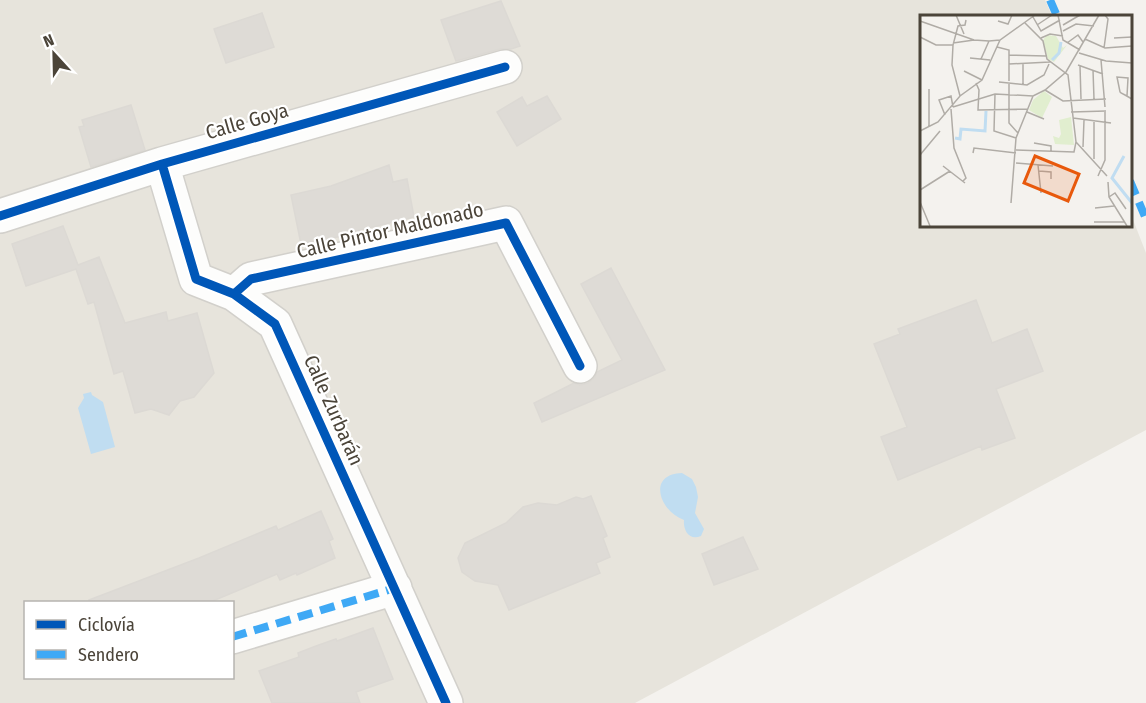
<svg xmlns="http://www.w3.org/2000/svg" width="1146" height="703" viewBox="0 0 1146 703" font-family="'Fira Sans Condensed',sans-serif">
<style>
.residential{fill:#e7e4dc;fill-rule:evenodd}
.water{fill:#c0ddf1}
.building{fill:#dedbd6;stroke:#dcd9d4;stroke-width:1.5}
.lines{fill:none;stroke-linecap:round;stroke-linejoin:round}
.street-casing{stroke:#d2d0cb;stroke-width:36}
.street{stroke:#fdfdfc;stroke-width:33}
.quiet{stroke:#3fa9f5;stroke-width:8;stroke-dasharray:15 8;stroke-linecap:butt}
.cycleway-casing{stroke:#fff;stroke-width:13}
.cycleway{stroke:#0057b8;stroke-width:9}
.labels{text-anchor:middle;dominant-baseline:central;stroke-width:4.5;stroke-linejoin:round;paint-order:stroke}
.street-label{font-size:20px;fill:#4b4439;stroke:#fff}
.inset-river{fill:none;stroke:#c0ddf1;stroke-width:3}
.inset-road{fill:none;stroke:#b0aca6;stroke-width:1.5}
.view{fill:#e8590c;fill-opacity:0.15;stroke:#e8590c;stroke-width:3}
.inset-edge{fill:none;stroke:#4b4439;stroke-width:3}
</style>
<rect width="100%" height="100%" fill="#f4f2ee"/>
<!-- residential -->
<path class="residential" d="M0 0H1045L1052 16H921V225H1130V212L1146 253V430L635 703H0ZM26 602H232V678H26Z"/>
<!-- water -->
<path class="water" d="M91 392 92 395 103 402 115 447 91 454 78 408 84 398 83 394Z
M682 473 692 479 696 487 698 497 695 513 704 529 701 536C689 541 683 530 684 520 659 511 647 474 682 473Z"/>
<!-- building -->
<path class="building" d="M501 1 520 46 511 49H500L456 61 441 20Z
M262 13 274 47 226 63 214 29Z
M547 96 561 119 517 146 497 112 522 97 527 106Z
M131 105 145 150 91 167 79 127 84 126 82 120Z
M389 165 393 182 407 179 414 217 352 232 353 234 301 244 291 195 331 186Z
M63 226 78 265 99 257 125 323 166 312 168 321 197 313 214 373 194 397 180 401 169 415 151 409 135 413 123 371 114 374 94 302 88 304 76 269 26 286 12 244Z
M611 268 665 370 542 422 534 403 574 383 580 385 588 383 595 377 597 372 622 360 581 284Z
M976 300 992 343 1027 329 1043 371 996 389 1015 438 982 450 981 446 898 480 881 437 907 427 874 344 900 334 898 329Z
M591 496 607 536 603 538 610 557 596 563 600 573 509 610 498 585 475 581 462 572 458 558 465 543 506 523 523 507 538 503 557 505 576 497 583 499Z
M321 511 333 539 329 541 335 558 297 575 296 573 280 580 277 574 208 603H90L89 600 199 558 276 526 278 530Z
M743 537 758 569 714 585 702 554Z
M373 628 393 679 356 692 360 703H272L259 671 299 657 298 653 316 646 336 639 337 641Z"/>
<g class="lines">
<defs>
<path id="street" d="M162 164 196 279 234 294 275 324 446 703
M0 216 162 164 505 67
M234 294 251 279 506 223 580 366
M232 637 395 588"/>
</defs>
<!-- street casing -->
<use href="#street" class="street-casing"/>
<!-- street -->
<use href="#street" class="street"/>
<!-- quiet -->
<path class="quiet" d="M1050 0 1057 16
M1130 181 1146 219
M232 637 395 588"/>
<defs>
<path id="cycleway" d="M162 164 196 279 234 294 275 324 446 703
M0 216 162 164 505 67
M234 294 251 279 506 223 580 366"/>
</defs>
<!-- cycleway casing -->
<use href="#cycleway" class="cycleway-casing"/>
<!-- cycleway -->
<use href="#cycleway" class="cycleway"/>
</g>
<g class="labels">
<!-- street labels -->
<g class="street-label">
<text transform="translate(247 121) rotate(-16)">Calle Goya</text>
<text transform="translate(390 230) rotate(-13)">Calle Pintor Maldonado</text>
<text transform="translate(334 410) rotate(66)">Calle Zurbarán</text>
</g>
</g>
<!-- overview -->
<g transform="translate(920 15)">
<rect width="212" height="212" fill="#f4f2ee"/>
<path d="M127 20 136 21 143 33 147 30 134 47 128 44 123 25ZM124 76 132 82 122 103 109 95 113 85ZM151 102 154 130 135 129 133 121 139 123 141 119 139 105Z" fill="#e1eecf"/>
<path class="inset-river" d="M132 45 139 38 141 27M35 123 40 124 41 114 65 116 66 96M204 141 192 163 212 188"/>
<path class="inset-road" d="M36 0 44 19M138 0 143 25 160 35M113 2 121 16 140 5M0 6 54 25 69 26 80 25 115 0M78 6 88 9 92 0M117 10 132 0M143 10 160 0M143 16 156 9 174 11M0 22 16 30H33M121 23 130 19 143 21M194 23 212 22M165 24 185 33 212 31M33 28 54 25M147 28 158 20 163 27M77 32 89 35V66M184 33 188 4 185 0M159 38 186 46 212 48M89 40 126 41M50 43 70 45M61 44 69 26M181 45 185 92M89 49 130 47M158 50 183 59M160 51 161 84M173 55 174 84M44 56 62 65M79 67 107 70 124 60 129 49M56 68 59 75 58 95 108 94M89 68V108L98 118M103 70V49M125 75 143 86 186 84M75 79 74 116 96 123M40 81 32 50 33 30 38 11 45 10 46 5M207 81 208 63 197 62 200 77 201 78 205 80 212 84M33 92 75 79 113 81 125 75 146 57 179 0M31 94 34 133 46 163 43 166M107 97 124 104M151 97 186 96M25 100 19 85 31 81 33 92M153 103 191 108M174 105V144M9 112V74M0 116 18 107 40 81 62 65 80 25M156 127 187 161M114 128 131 131V137M163 132 164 105M96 135 154 137 156 127 148 60 127 44 123 26 105 8M53 138 54 133 96 138M0 140 20 116M96 148 133 151M118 150 121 178M23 151 45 168M119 156 131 157V164M178 161 185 145V97M188 167 189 182 207 211M0 175 30 156M189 182 195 178 206 194M0 187 10 211M91 188 96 123 113 81M175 193 194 191M174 207H205"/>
<path class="view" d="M115 141 159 159 148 186 104 168Z"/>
<rect width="212" height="212" class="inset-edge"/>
</g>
<!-- legend -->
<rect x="24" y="601" width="210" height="78" fill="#ffffff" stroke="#b7b4b0" stroke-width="1.5"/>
<rect x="36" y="620" width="30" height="9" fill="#0057b8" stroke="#b7b4b0" stroke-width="1.5"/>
<text x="78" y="631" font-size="18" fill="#4b4439">Ciclovía</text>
<rect x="36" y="650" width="30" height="9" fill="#3fa9f5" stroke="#b7b4b0" stroke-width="1.5"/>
<text x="78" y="661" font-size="18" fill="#4b4439">Sendero</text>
<!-- north arrow -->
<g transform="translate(54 54) rotate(338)" stroke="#ffffff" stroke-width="4.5" paint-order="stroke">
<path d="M0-4.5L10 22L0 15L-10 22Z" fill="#4b4439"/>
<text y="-9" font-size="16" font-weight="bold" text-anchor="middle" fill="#4b4439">N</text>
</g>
</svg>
